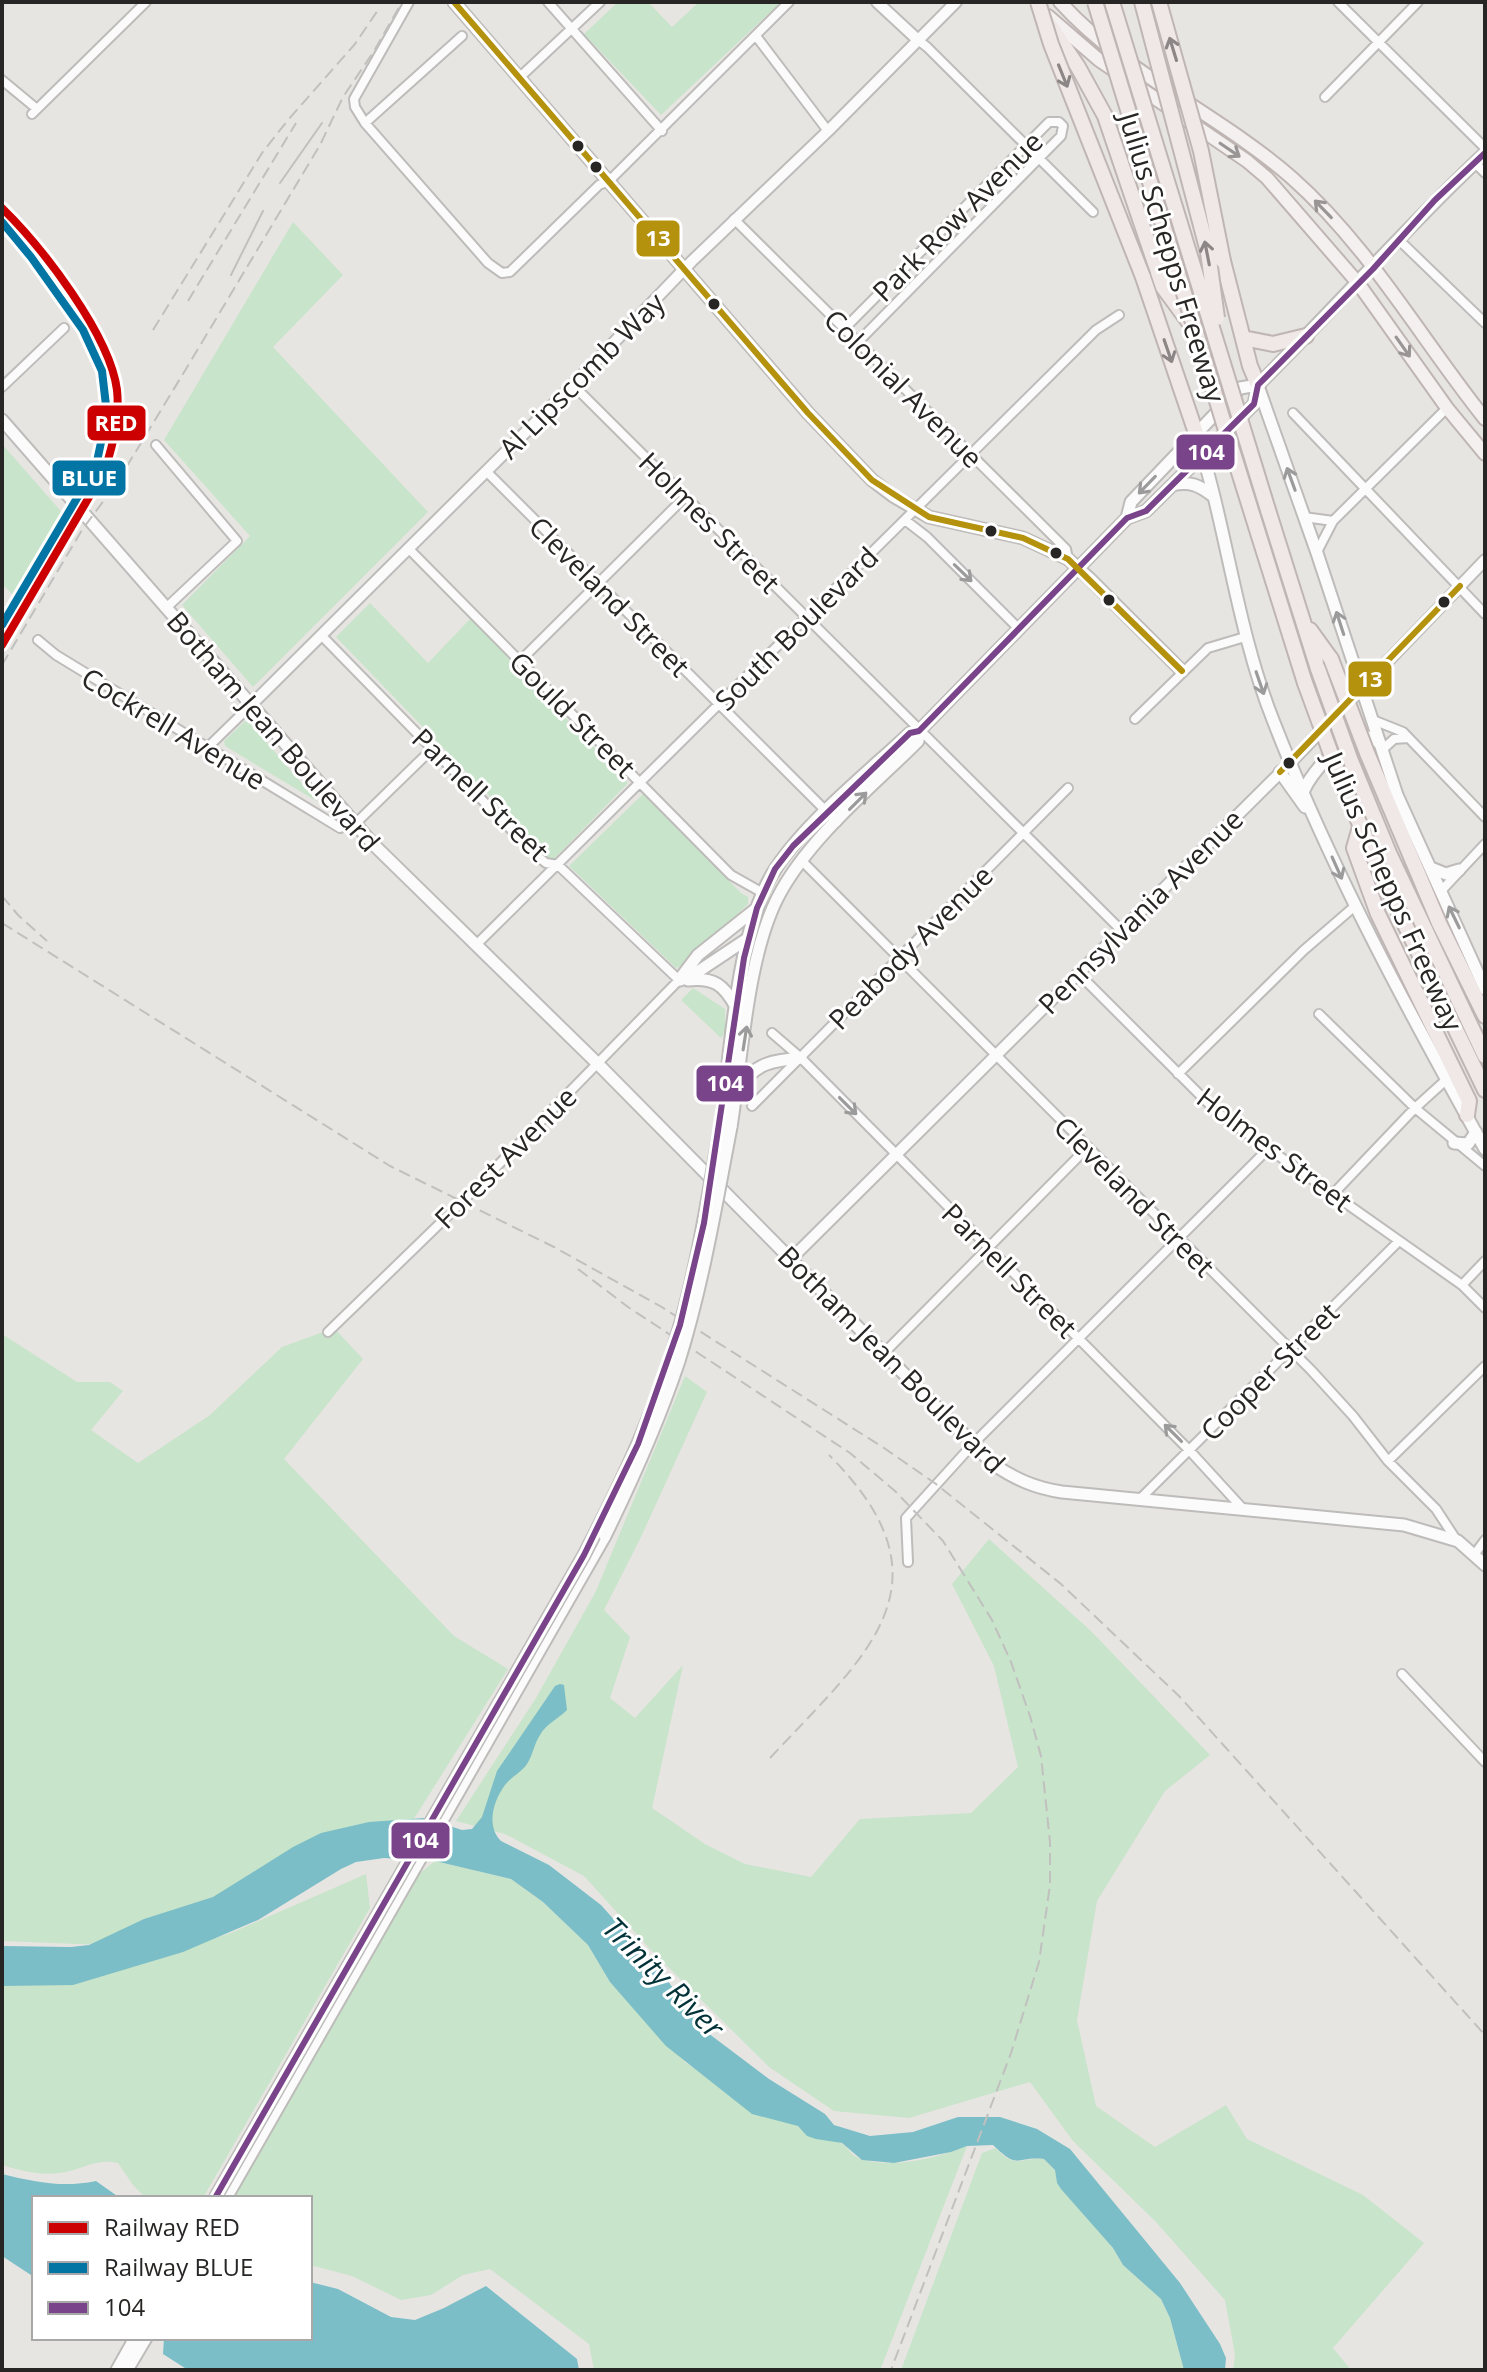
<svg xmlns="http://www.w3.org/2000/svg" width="1487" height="2372" viewBox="0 0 1487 2372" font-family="'Open Sans',sans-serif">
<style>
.green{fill:#c8e4ca}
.water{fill:#7bbec7}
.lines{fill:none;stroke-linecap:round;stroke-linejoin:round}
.minor-casing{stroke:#bebcba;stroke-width:12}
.tertiary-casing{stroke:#bebcba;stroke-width:14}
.secondary-casing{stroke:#bebcba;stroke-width:15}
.primary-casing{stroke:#bfb6b4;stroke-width:16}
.motorway-casing{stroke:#bfb6b4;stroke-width:18}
.minor{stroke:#fbfbfb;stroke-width:8}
.tertiary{stroke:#fbfbfb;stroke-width:10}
.secondary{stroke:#fbfbfb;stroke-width:11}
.primary{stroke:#f5f0f0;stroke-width:12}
.motorway{stroke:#f0e8e7;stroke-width:14}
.tram{stroke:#c0c0bf;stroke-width:2}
.rail{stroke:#c0c0bf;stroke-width:2;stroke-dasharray:12 6;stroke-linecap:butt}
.secondary-bridge-casing{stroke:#bebcba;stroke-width:15;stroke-linecap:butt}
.motorway-bridge-casing{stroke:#bfb6b4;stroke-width:18;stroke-linecap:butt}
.secondary-bridge{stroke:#fbfbfb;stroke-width:11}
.motorway-bridge{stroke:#f0e8e7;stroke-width:14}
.bus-1-casing{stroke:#fff;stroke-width:12}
.bus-2-casing{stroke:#fff;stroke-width:12}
.bus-1{stroke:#794489;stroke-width:6}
.bus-2{stroke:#b4920d;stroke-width:6}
.rail-1-casing{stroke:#fff;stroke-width:14}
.rail-2-casing{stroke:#fff;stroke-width:14}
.rail-1{stroke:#c00;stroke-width:8}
.rail-2{stroke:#0275a4;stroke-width:8}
.oneway{stroke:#8c8786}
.oneway2{stroke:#999595}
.oneway3{stroke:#9c9b9b}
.bus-dot{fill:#282625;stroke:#fff;stroke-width:3}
.labels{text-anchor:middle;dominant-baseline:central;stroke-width:6;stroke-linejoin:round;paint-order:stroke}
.street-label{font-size:28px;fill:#282625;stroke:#fff}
.water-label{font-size:30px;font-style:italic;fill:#013237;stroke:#fff}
.line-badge{stroke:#fff;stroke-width:3}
.badge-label{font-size:22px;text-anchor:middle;font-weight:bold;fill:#fff}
</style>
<rect width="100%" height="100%" fill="#e7e5e2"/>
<!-- green -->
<path class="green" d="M618 2H648L672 27 699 2H781L661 115 584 34Z
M293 222 343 275 273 347 428 512 253 687 182 605 250 536 164 440Z
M2 444 66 517 15 597 2 584Z
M370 603 428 663 471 618 628 783 552 861 336 637Z
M246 720 249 722 318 802 225 746 224 741Z
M643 794 741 893 748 897V904L682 966 676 968 569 866Z
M693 988 725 1009V1032L721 1038 681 1000Z
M334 1328 363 1359 284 1459 454 1636 508 1669 412 1822 104 1945 2 1941V1334L77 1382H110L123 1391 91 1430 138 1463 210 1415 282 1347Z
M685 1376 707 1392 641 1537 604 1610 630 1637 610 1698 635 1718 683 1665 652 1808 705 1844 745 1864 811 1877 860 1819 971 1813 1018 1767 994 1666 952 1584 989 1539 1091 1631 1210 1755 1165 1791 1097 1901 1077 2020 1096 2106 1155 2147 1226 2105 1247 2139 1363 2195 1424 2243 1333 2348 1351 2370H1233L1235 2355 1225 2300 1156 2222 1073 2141 1030 2082 909 2118 834 2111 769 2067 651 1950 584 1876 505 1834 456 1821 536 1698 596 1591Z
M435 1861 511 1879 543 1902 588 1945 610 1982 686 2063 798 2126C813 2142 819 2136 837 2142 847 2144 849 2153 856 2157 888 2171 937 2158 967 2146L881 2368 884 2370H594L589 2344 490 2269 463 2275 431 2295 401 2300 352 2276 310 2265V2198H233L419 1874Z
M366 1874 370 1908 203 2198H146L133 2185 118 2163C99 2159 89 2166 70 2171 46 2177 25 2172 2 2165V1971L117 1969 231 1933Z
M996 2148C1015 2170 1021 2157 1044 2159L1055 2170 1057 2183 1113 2248 1123 2265 1161 2299 1170 2318 1184 2370H901L982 2153Z"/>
<!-- water -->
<path class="water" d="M560 1684 564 1685 567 1710C558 1719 547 1723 540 1735 534 1744 533 1755 527 1764 522 1772 511 1777 505 1785 493 1801 486 1826 501 1841L549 1865 601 1905 665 1977 693 2016 708 2033 769 2079 825 2114 834 2125 870 2136 913 2132 958 2117H1000L1037 2129 1070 2149 1180 2283 1220 2344 1226 2358 1225 2370H1184L1170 2318 1161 2299 1123 2265 1113 2248 1061 2189 1057 2183 1055 2170 1044 2159C1014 2156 1020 2171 993 2145L967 2146 951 2152 894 2163 862 2160 842 2143 816 2139 807 2136 798 2126 752 2114 666 2046 610 1982 588 1945 543 1902 511 1879 435 1861 384 1858 356 1862 341 1869 258 1920 183 1952 73 1985 2 1986V1946L71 1947 89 1945 144 1919 213 1897 293 1847 321 1833 369 1822 425 1818 462 1830 472 1829 482 1817 497 1771 555 1686Z
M2 2174C34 2182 63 2188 96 2181L120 2198H34V2277L2 2256Z
M310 2282 338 2289 391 2317 415 2320 444 2308 486 2286 577 2359 579 2370H188L163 2354 164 2338H310Z"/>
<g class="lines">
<defs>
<path id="minor" d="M409 2 354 99 355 107 365 123 488 263 502 273 510 272 599 185 609 181 789 2
M548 2 662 131
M1338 2 1485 148
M756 36 828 131
M918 40 927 47 1093 212
M520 77 600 2
M2 80 37 109
M1325 97 1418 2
M32 114 146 2
M365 123 462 36
M1475 163 1485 173
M734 219 1066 549 1068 559
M1398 239 1485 323
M844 329 1049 122H1059L1063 126 1061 136 857 343
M573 385 1121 930
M2 387 64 328
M1293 413 1485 614
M156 445 237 541 166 608
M486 471 837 822
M1304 517 1333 521
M905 520 927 537 1019 629
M408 548 731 875 763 893
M1317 552 1333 521 1447 408
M321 635 536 855 546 863 558 865 679 980 462 1202 328 1332
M38 640 56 655 340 828 355 824 432 749
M520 661 685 497
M1135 719 1208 648 1245 637
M1373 720 1403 732 1485 817
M207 748 251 705
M1382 750 1394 739 1408 738
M802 861 1311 1370 1353 1416 1388 1461 1436 1509 1457 1541
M1441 891 1485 844
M476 945 1096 330 1119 315
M1078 973 1218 1113 1462 1285 1485 1308
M1319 1014 1415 1108 1485 1166
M772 1033 801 1058 1190 1451 1244 1510
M1178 1074 1304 950 1355 906
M752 1106 1068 788
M1334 1193 1415 1108 1447 1079
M1462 1285 1485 1261
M884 1353 1087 1148
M1388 1461 1485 1366
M1139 1500 1399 1241
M1474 1555 1485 1540
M908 1562 906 1518 973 1444 1268 1149
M1402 1674 1485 1762"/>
<path id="tertiary" d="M877 2 918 40
M251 705 573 385 692 261 828 131 956 2
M791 1259 1291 762 1485 560"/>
<path id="secondary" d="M454 2 808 413 872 480 893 496 929 517 1023 538 1068 559 1089 578 1182 671
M1258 386 1317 553 1397 795 1485 989
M2 420 373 844 597 1063 993 1464C1015 1479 1035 1488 1062 1492L1404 1525 1458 1541 1485 1565
M1196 433C1227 527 1236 627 1273 720 1331 869 1407 1009 1485 1149
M1172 485C1190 481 1199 485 1213 496
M1127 518 1131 502 1240 388 1258 385 1266 377C1339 303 1409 225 1485 153
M1280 772 1305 807
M1304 790C1310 776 1340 739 1356 736 1365 734 1372 739 1380 743
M1431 868 1446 874 1459 870
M679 980 698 955 757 908
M680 980 693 975 747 939
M688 980C714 977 724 985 736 1007
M741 1088C753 1063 775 1060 801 1058
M721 1123C731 1051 736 928 776 868 807 821 868 772 910 733L919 731 1127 518 1146 511 1254 404 1258 385
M731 1127C742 1058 747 955 779 895 810 837 872 787 918 741L919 731
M1454 1143 1468 1144 1476 1132
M226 2198 605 1536
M117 2370 135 2338
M127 2370 146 2338"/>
<path id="primary" d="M1060 2C1126 75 1219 114 1292 178 1369 246 1421 339 1485 419
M1048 16 1099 60 1247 161 1267 178 1358 283 1447 408 1485 454"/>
<path id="motorway" d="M1045 18 1078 67 1105 116 1163 287 1194 329
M1223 261 1250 366 1258 385
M1143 277 1196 433
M1243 338 1273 344 1306 336
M1228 437 1305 683
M1268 510 1318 669
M1310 630 1331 659
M1367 753 1439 923 1485 1016
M1351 761 1389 853 1485 1056
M1338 773 1384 881 1485 1090
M1360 827 1354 848 1378 914 1469 1101 1467 1115"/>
</defs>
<!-- minor casing -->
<use href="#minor" class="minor-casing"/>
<!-- tertiary casing -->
<use href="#tertiary" class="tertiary-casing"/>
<!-- secondary casing -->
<use href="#secondary" class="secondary-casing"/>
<!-- primary casing -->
<use href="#primary" class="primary-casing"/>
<!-- motorway casing -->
<use href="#motorway" class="motorway-casing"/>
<!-- minor -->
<use href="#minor" class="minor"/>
<!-- tertiary -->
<use href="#tertiary" class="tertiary"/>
<!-- secondary -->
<use href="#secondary" class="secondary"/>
<!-- primary -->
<use href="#primary" class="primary"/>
<!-- motorway -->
<use href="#motorway" class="motorway"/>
<!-- tram -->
<path class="tram" d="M280 183 322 123
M33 251 58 285 74 299
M231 275 263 211"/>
<!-- rail -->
<path class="rail" d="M188 301 296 123
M153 330 262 153 288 120 355 44 378 10
M2 665 82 530 116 484 186 369 320 145 343 97 374 51 402 2
M2 896 18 915 47 941
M2 923 390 1166 554 1247 660 1306 884 1448 936 1484 1061 1584 1180 1697 1485 2035
M578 1269 628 1307 850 1453 895 1491 943 1541 992 1620 1011 1662 1030 1716 1041 1756 1050 1842V1885L1039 1962 1011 2053 891 2370
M770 1758C866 1655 958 1584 829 1455"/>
<defs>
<path id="secondary-bridge" d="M605 1536C633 1479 659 1421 679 1361 703 1284 716 1205 731 1127
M215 2198 584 1555C623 1480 659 1404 681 1322 699 1257 709 1190 721 1123"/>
<path id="motorway-bridge" d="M1038 2 1051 44 1143 277
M1095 2 1228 437
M1112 2 1268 510
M1142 2 1208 252 1217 318
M1159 2 1201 151 1223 261
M1331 659 1367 753
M1318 669 1351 761
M1305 683 1338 773"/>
</defs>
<!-- secondary-bridge casing -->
<use href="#secondary-bridge" class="secondary-bridge-casing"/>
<!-- motorway-bridge casing -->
<use href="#motorway-bridge" class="motorway-bridge-casing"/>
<!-- secondary-bridge -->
<use href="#secondary-bridge" class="secondary-bridge"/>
<!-- motorway-bridge -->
<use href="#motorway-bridge" class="motorway-bridge"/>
<defs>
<path id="bus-1" d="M215 2198 584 1555 638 1444 680 1325 704 1223 744 958 757 908 775 869 793 846 910 733 919 731 1127 518 1146 511 1254 404 1258 385 1373 269 1435 200 1485 153"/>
<path id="bus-2" d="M454 2 808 413 872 480 929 517 1023 538 1068 559 1182 671
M1280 772 1460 586"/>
</defs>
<!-- bus-1 casing -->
<use href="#bus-1" class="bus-1-casing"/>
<!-- bus-2 casing -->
<use href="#bus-2" class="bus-2-casing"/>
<!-- bus-1 -->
<use href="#bus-1" class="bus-1"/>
<!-- bus-2 -->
<use href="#bus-2" class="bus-2"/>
<defs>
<path id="rail-1" d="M2 208C42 247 110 335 117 390 120 418 113 444 105 470L2 645"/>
<path id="rail-2" d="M2 222 31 257 83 330 102 371 107 414 96 466 2 625"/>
</defs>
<!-- rail-1 casing -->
<use href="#rail-1" class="rail-1-casing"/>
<!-- rail-2 casing -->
<use href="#rail-2" class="rail-2-casing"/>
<!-- rail-1 -->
<use href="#rail-1" class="rail-1"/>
<!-- rail-2 -->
<use href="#rail-2" class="rail-2"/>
</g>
<!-- one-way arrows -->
<defs><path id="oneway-shaft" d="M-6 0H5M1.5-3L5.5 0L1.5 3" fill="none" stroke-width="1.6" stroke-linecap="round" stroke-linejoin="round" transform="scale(2)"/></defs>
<g class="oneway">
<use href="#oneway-shaft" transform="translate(1173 49) rotate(-107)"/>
<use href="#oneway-shaft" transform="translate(1063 76) rotate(68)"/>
<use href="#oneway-shaft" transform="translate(1207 253) rotate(-101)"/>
<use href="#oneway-shaft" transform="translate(1168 351) rotate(71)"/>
</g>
<g class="oneway2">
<use href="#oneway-shaft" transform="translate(1230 150) rotate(34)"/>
<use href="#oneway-shaft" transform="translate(1323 209) rotate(-134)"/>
<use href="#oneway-shaft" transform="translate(1403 347) rotate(55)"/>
</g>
<g class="oneway3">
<use href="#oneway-shaft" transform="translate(1291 479) rotate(-110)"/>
<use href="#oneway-shaft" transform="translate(1147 485) rotate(134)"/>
<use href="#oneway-shaft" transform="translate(963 573) rotate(44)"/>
<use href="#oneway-shaft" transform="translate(1340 623) rotate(-108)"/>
<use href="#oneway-shaft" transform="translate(1260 683) rotate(71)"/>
<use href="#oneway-shaft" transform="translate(858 801) rotate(-45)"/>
<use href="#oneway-shaft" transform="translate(1337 868) rotate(66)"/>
<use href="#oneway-shaft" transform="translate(1454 917) rotate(-116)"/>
<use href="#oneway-shaft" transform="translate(745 1038) rotate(-81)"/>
<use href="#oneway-shaft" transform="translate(848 1106) rotate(45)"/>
<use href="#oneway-shaft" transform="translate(1173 1433) rotate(-135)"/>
</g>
<!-- markers -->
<g class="bus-dot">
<circle cx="578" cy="146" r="7"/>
<circle cx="596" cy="167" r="7"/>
<circle cx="714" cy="304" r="7"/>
<circle cx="991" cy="531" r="7"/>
<circle cx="1056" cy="553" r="7"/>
<circle cx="1109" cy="600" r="7"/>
<circle cx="1444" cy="602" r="7"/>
<circle cx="1289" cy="763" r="7"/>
</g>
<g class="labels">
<!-- street labels -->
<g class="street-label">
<text transform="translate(957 216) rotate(-45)">Park Row Avenue</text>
<text transform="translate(1173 257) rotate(73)">Julius Schepps Freeway</text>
<text transform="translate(581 375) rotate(-45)">Al Lipscomb Way</text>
<text transform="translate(904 388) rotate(45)">Colonial Avenue</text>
<text transform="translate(710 522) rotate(45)">Holmes Street</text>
<text transform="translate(610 596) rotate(45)">Cleveland Street</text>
<text transform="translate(796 628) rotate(-45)">South Boulevard</text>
<text transform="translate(573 714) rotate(45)">Gould Street</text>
<text transform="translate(174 728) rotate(31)">Cockrell Avenue</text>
<text transform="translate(274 731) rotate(49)">Botham Jean Boulevard</text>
<text transform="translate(481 794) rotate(44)">Parnell Street</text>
<text transform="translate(1394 891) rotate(66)">Julius Schepps Freeway</text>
<text transform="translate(1140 911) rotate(-45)">Pennsylvania Avenue</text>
<text transform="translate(910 947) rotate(-45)">Peabody Avenue</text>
<text transform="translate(1275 1149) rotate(37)">Holmes Street</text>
<text transform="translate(505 1157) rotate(-45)">Forest Avenue</text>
<text transform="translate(1135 1196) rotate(45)">Cleveland Street</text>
<text transform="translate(1010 1270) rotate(45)">Parnell Street</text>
<text transform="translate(892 1359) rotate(45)">Botham Jean Boulevard</text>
<text transform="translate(1269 1371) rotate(-45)">Cooper Street</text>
</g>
<!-- water labels -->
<g class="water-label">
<text transform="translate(664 1977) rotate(45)">Trinity River</text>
</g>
</g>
<g class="line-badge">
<rect x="635" y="219" width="46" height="39" rx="8" fill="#b4920d"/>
<rect x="86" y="404" width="61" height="38" rx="8" fill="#c00"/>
<rect x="1175" y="433" width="61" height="38" rx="8" fill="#794489"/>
<rect x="51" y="459" width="76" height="38" rx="8" fill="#0275a4"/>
<rect x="1347" y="660" width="46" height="38" rx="8" fill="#b4920d"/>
<rect x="695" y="1064" width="60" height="39" rx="8" fill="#794489"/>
<rect x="390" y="1821" width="61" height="39" rx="8" fill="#794489"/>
</g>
<g class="badge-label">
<text x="658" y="246">13</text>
<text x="116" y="431">RED</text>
<text x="1206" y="460">104</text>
<text x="89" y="486">BLUE</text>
<text x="1370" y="687">13</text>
<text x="725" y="1091">104</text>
<text x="420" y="1848">104</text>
</g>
<!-- border -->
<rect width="1487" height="2372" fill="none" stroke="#282625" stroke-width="8"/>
<!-- legend -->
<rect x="32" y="2196" width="280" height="144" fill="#ffffff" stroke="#a9a8a8" stroke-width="2"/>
<rect x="48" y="2222" width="40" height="12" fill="#cc0000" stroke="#a9a8a8" stroke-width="2"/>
<text x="104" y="2236" font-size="24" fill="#282625">Railway RED</text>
<rect x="48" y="2262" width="40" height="12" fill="#0275a4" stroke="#a9a8a8" stroke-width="2"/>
<text x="104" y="2276" font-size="24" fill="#282625">Railway BLUE</text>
<rect x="48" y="2302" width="40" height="12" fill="#794489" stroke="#a9a8a8" stroke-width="2"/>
<text x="104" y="2316" font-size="24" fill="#282625">104</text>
</svg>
